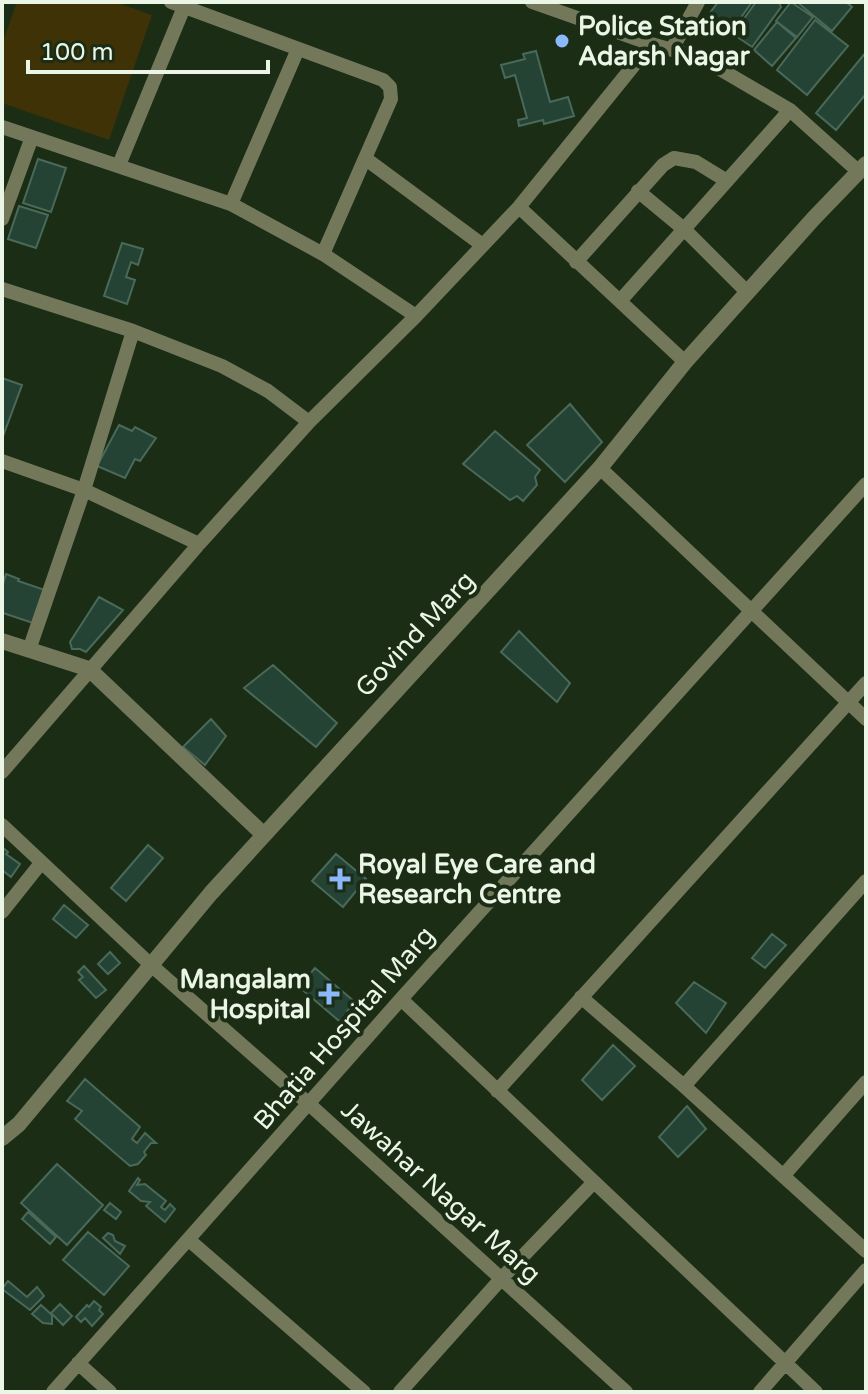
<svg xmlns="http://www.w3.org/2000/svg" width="868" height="1394" viewBox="0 0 868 1394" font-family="'Varela Round',sans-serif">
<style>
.green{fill:#3f3206}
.building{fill:#244334;stroke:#496959;stroke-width:2}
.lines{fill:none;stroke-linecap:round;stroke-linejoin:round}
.minor{stroke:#74785b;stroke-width:14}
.tertiary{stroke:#74785b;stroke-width:16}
.poi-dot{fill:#8abafc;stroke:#1c2d16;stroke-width:3}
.labels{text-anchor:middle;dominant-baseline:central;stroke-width:8;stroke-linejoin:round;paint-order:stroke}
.poi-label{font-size:26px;font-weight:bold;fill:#ebf6e7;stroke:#1c2d16;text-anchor:start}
.street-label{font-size:26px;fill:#ebf6e7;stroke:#1c2d16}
</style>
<rect width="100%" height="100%" fill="#1c2d16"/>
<!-- green -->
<path class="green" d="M17 2H115L152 15 109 140 2 103V44Z"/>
<!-- building -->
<path class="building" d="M718 2H752L727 37 704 21Z
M756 2H779L781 7 752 47 733 34Z
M791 2 813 17 797 37 776 21Z
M797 2H846L852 7 832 31Z
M815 20 848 46 807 95 777 70Z
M777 22 796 38 772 66 754 50Z
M536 51 550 102 568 97 574 116 544 124 543 120 519 126 518 120 527 118 515 75 505 78 501 65 525 59 523 54Z
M866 52V94L836 130 816 113Z
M38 159 66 168 51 212 23 203Z
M19 206 48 215 36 248 8 239Z
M122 243 143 249 138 265 131 262 126 277 135 280 127 304 104 296Z
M2 378 22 385 2 439Z
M570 404 602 442 565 482 527 445Z
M119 425 132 431 135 427 156 438 140 461 135 459 125 478 97 466Z
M495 431 540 470 535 477 537 485 523 501 517 496 510 500 463 464Z
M6 574 19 579 18 581 45 590 33 623 3 613 2 587Z
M99 597 123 610 86 652 80 649H72L70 642Z
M519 631 570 683 557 702 501 652Z
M273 665 337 723 316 747 244 688Z
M211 719 226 736 205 765 183 747Z
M148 845 163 858 126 901 111 888Z
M2 847 8 852 6 854 20 864 11 877 2 870Z
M336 854 366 879 343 907 312 881Z
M64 905 88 925 76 938 53 919Z
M772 934 786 945 765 968 752 958Z
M110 952 120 963 108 974 98 964Z
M84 966 106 990 96 998 79 980 83 977 78 972Z
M315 968 355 1002 347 1011 360 1021 351 1031 299 987Z
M694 982 726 1003 706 1033 676 1003Z
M613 1045 635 1066 602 1100 582 1080Z
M85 1079 140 1127 132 1139 137 1143 145 1133 156 1143H151L144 1152 146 1155 138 1164 130 1166 75 1119 82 1111 67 1101Z
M687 1106 706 1129 678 1157 659 1137Z
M57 1164 103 1205 67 1245 21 1203Z
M138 1178 140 1180 137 1185 145 1184 166 1201 161 1207 165 1210 170 1204 175 1209 165 1222 146 1206 150 1202 141 1201 129 1191Z
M110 1203 121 1212 116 1219 104 1210Z
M28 1212 56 1237 50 1244 22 1219Z
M88 1232 129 1266 104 1295 63 1260Z
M108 1233 113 1235 115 1241 125 1246 120 1254 103 1238Z
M8 1281 27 1297 37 1287 44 1296 30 1310 2 1289Z
M94 1301 101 1307 99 1310 103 1314 92 1326 85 1318 81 1322 76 1317 87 1305 89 1307Z
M60 1304 72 1316 63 1325 51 1313Z
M41 1305 52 1315V1324L43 1323 32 1314Z"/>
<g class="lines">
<!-- minor -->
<path class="minor" d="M171 2 383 80 390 87 391 99 323 254
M532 2 651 44 701 58 790 110 859 172
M672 49 698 2
M2 127 231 204 323 254 416 316
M366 159 481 244
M119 165 184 7
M638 191 685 230 747 292
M231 204 298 49
M519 207 685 362
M2 219 32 137
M576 262 663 165 674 158 696 162 727 181
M2 289 133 331 222 366 268 391 309 422
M620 301 790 110
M2 461 84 490 199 544
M600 468 866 719
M29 650 84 490 133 331
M2 772 199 544 309 422 416 316 519 207 651 44
M2 825 151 965 309 1104 626 1392
M2 912 41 863
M581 997 684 1086 866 1251
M401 999 816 1392
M684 1086 866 881
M497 1091 866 683
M783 1176 866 1082
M189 1240 364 1392
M78 1363 110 1392
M53 1392 401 999 866 484
M400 1392 501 1279 593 1183
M760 1392 866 1270"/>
<!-- tertiary -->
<path class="tertiary" d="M2 641 89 669 264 835
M2 1138 19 1124 211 893 600 468 685 362 814 218 866 164"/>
</g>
<!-- markers -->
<g class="poi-dot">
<circle cx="562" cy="41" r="8"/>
<path d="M336 867h8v8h8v8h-8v8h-8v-8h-8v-8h8z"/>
<path d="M325 982h8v8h8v8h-8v8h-8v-8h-8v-8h8z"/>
</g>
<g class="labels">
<!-- poi labels -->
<g class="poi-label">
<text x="578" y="26">Police Station<tspan x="578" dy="30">Adarsh Nagar</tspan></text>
<text x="358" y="864">Royal Eye Care and<tspan x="358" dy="30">Research Centre</tspan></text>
<text x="311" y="979" text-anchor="end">Mangalam<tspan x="311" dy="30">Hospital</tspan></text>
</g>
<!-- street labels -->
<g class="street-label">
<text transform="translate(415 634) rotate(-47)">Govind Marg</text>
<text transform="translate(344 1028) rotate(-49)">Bhatia Hospital Marg</text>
<text transform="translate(441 1192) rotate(42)">Jawahar Nagar Marg</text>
</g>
</g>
<!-- border -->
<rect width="868" height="1394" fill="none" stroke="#ebf6e7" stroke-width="8"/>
<!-- scale -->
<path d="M28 60v12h240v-12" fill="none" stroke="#ebf6e7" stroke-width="4"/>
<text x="40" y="60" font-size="24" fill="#ebf6e7" stroke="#1c2d16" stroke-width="6" paint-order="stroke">100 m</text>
</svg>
